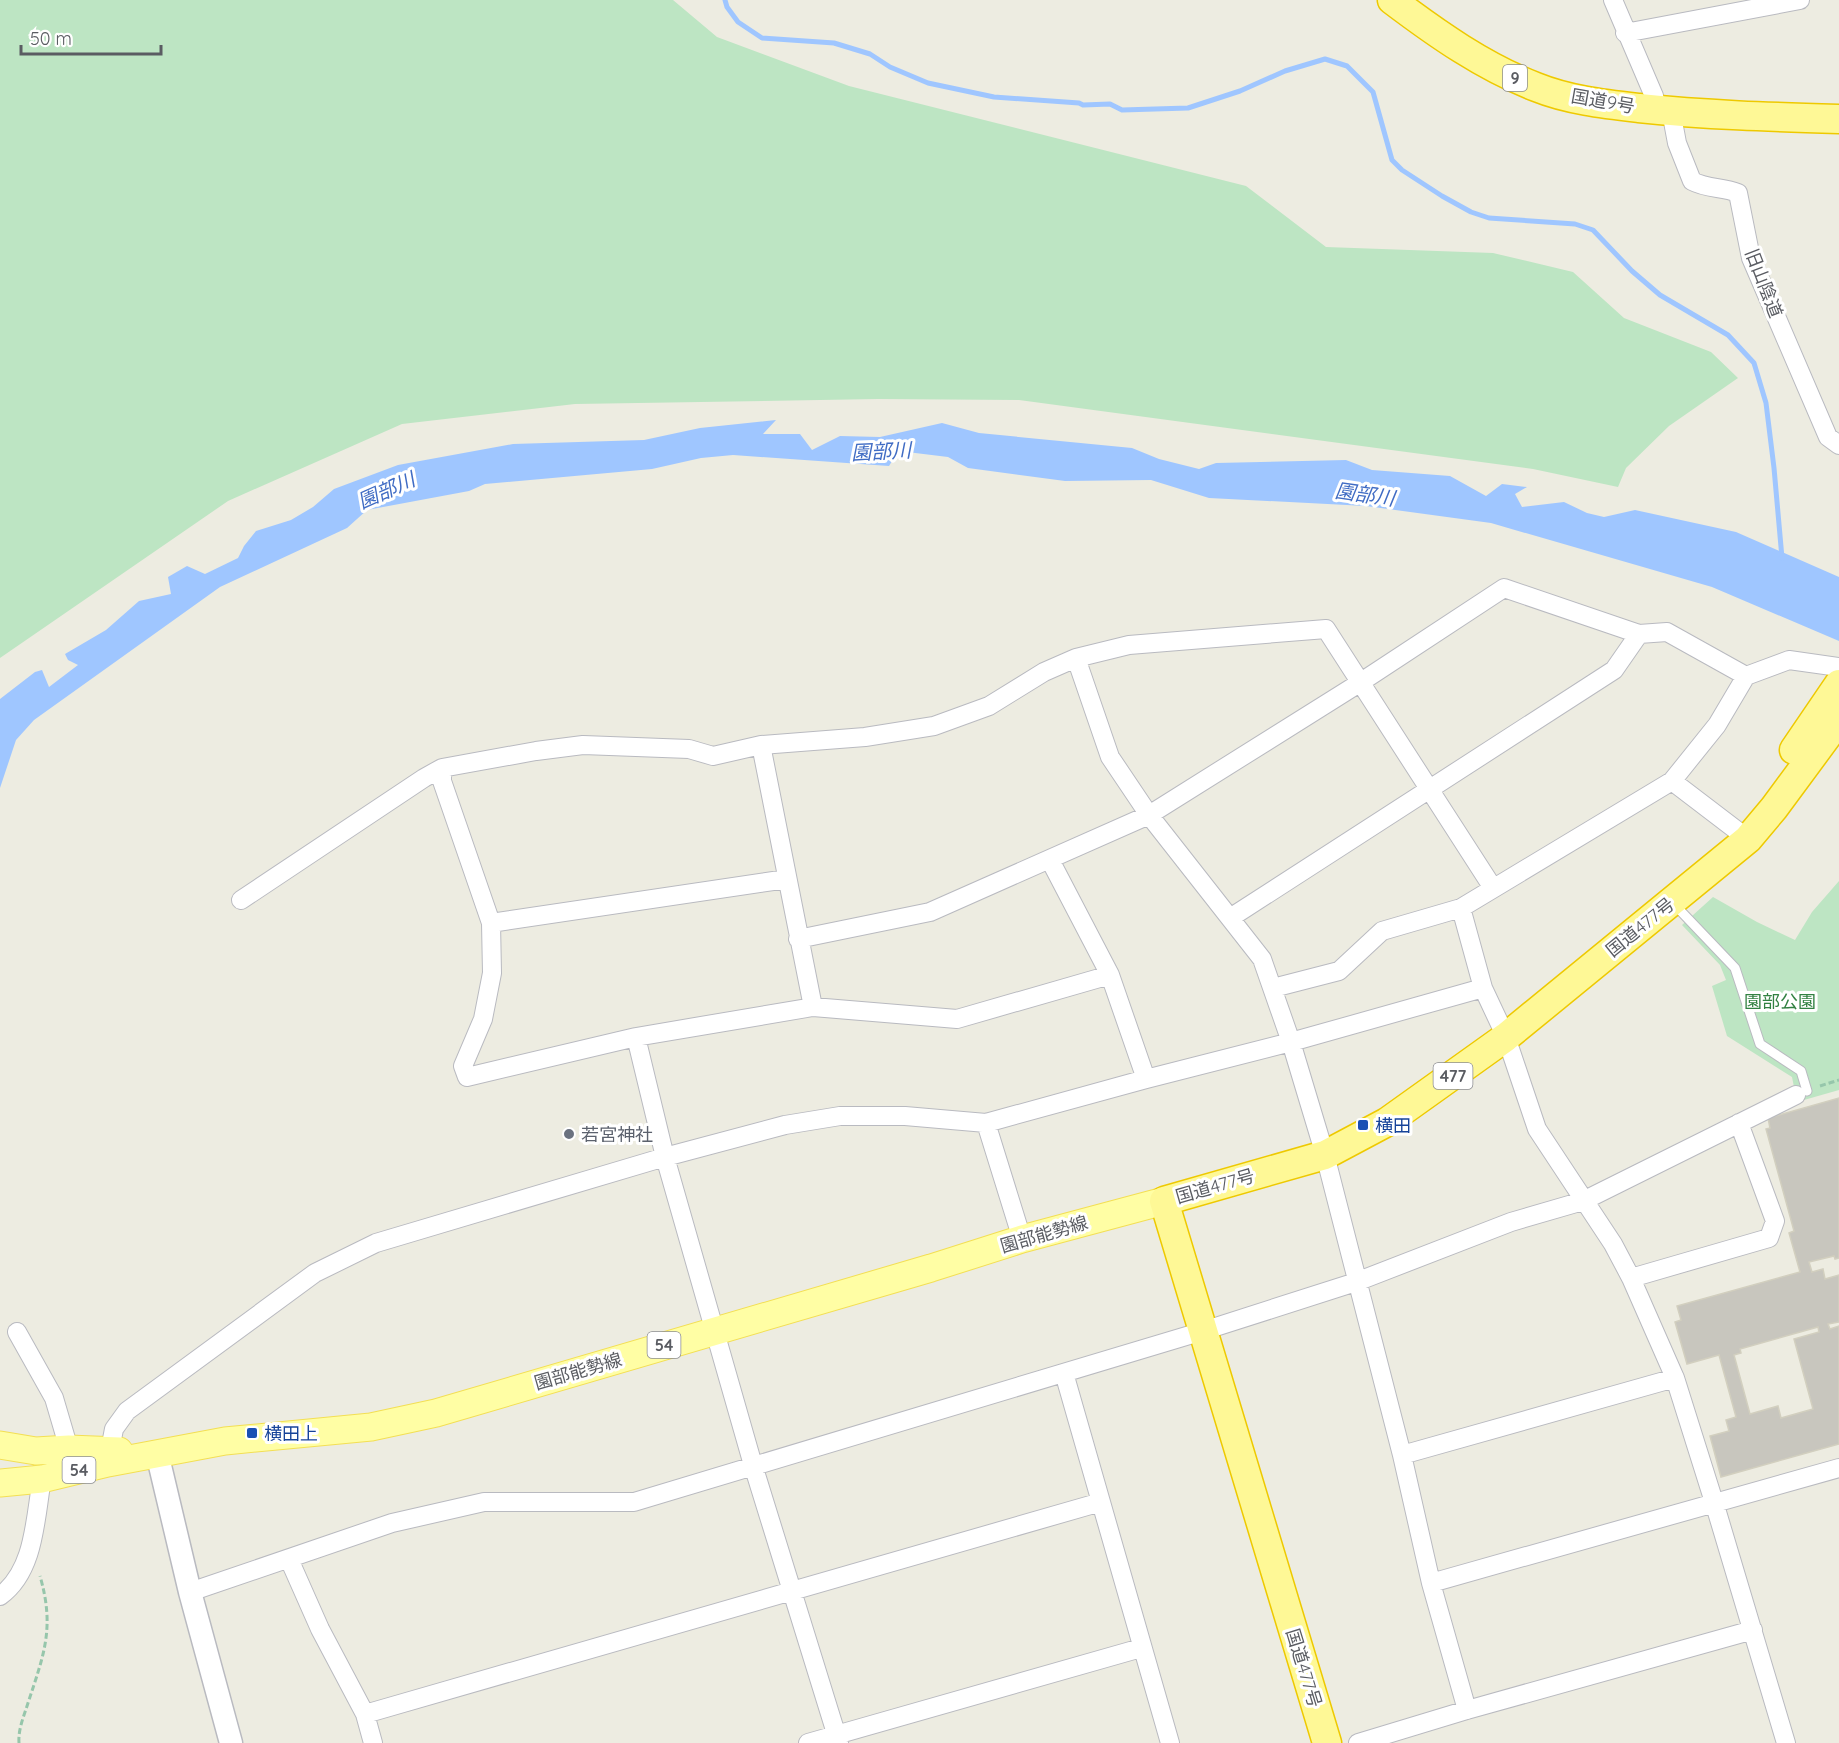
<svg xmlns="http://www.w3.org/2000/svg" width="1839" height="1743" viewBox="0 0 1839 1743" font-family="Quicksand,'Noto Sans JP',sans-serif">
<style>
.green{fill:#bde5c3}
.water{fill:#9fc6ff}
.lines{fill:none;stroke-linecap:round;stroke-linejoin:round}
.stream{stroke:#9fc6ff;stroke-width:5}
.building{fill:#c8c6be;stroke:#d2cfbf;stroke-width:1.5;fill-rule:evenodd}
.service-casing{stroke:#b9bac0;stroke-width:11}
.minor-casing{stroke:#b9bac0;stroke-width:20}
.tertiary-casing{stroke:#b9bac0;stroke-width:25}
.primary-casing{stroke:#f3df54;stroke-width:29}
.trunk-casing{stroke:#eec900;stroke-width:31}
.path{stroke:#96c6ab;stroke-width:3;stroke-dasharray:6 3;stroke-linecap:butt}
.service{stroke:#fff;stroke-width:9}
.minor{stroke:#fff;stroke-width:18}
.tertiary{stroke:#fff;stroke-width:22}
.primary{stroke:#fffea4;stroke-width:27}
.trunk{stroke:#fef896;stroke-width:28}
.transit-dot{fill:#1a4fb4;stroke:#fff;stroke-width:2}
.worship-dot{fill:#6b7280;stroke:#fff;stroke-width:2}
.labels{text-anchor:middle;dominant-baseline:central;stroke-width:6;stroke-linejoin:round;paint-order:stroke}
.shield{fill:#fff;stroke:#8c8d91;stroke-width:1.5}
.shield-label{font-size:16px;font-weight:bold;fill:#5a5c62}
.street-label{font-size:18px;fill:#5a5c62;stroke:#fff}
.park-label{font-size:18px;fill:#328142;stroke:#fff}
.transit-label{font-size:18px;fill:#164399;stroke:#fff;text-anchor:start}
.worship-label{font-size:18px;fill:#5b616d;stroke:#fff;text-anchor:start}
.water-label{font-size:20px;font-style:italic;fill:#406cc4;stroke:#fff}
</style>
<rect width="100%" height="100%" fill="#edece1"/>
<!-- green -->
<path class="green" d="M0 0H673L717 37 849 86 1246 186 1326 247 1493 253 1573 272 1624 318 1711 352 1738 378 1669 426 1626 468 1618 487 1533 469 1019 400 878 399 575 404 402 424 228 501 0 658Z
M1839 881V1090L1797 1102 1792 1077 1727 1036 1712 986 1726 980 1720 965 1682 925 1713 897 1757 922 1795 940 1812 912Z"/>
<!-- water -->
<path class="water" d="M776 420 763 434H800L812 450 840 436 880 437 942 423 979 433 1132 448 1159 459 1199 469 1216 463 1346 460 1372 470 1450 476 1486 496 1502 484 1527 487 1515 494 1522 507 1564 502 1587 513 1604 517 1635 510 1736 532 1839 577V641L1712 587 1491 523 1366 506 1209 498 1151 480 1065 481 968 468 948 457 907 452 894 458 889 466 733 455 701 458 652 469 485 484 469 491 367 510 347 528 220 587 34 720 16 740 0 788V699L35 672 42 670 49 687 78 665 68 660 65 654 106 630 139 601 171 594 168 577 187 566 205 574 238 558 244 546 256 531 291 520 313 507 334 489 398 465 513 444 644 440 700 428Z"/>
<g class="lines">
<!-- stream -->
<path class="stream" d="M725 0 727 7 738 22 762 38 834 43 870 54 890 67 928 83 994 97 1079 103 1083 105 1110 104 1122 110 1188 108 1240 91 1285 71 1325 59 1347 66 1373 92 1392 160 1402 170 1442 196 1471 212 1489 218 1575 224 1593 230 1632 271 1660 295 1728 335 1754 363 1766 403 1774 468 1782 558"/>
</g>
<!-- building -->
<path class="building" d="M1839 1098V1258L1835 1259 1834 1256 1809 1262 1812 1272 1823 1269 1825 1279 1839 1275V1322L1828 1324 1830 1329 1839 1326V1444L1721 1477 1710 1436 1729 1431 1726 1420 1736 1417 1719 1355 1687 1364 1675 1322 1681 1320 1677 1306 1800 1272 1789 1233 1794 1231 1766 1129 1770 1128 1768 1118ZM1818 1327 1819 1332 1794 1339 1813 1409 1781 1418 1778 1406 1750 1414 1734 1355 1741 1353 1740 1349Z"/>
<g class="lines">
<defs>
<path id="service" d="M1673 903 1735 968 1760 1044 1801 1071 1807 1091"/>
<path id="minor" d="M1613 0 1654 96 1657 110
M1625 33 1800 0
M1671 111 1677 143 1692 181C1707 189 1723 187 1738 193L1751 258 1828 437 1839 445
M1076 658 1110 757 1149 815 1262 959 1291 1042 1325 1155 1402 1455 1431 1583 1467 1710
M761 745 813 1007
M442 768V781L491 923 492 973 483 1019 463 1066 467 1077 636 1037 813 1007 957 1019 1110 975
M1672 781 1748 839
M1050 860 1110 975 1146 1079
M241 900 424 778 442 768 536 751 583 745 689 749 713 756 761 745 865 737 934 726 989 706 1044 672 1076 658 1129 645 1326 629 1493 888
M1461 908 1483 988 1506 1037 1537 1129 1613 1244 1631 1278 1675 1378 1714 1502 1786 1743
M1230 918 1614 670 1639 634
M491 923 787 879
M798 939 930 912 1149 815 1361 682 1504 588 1639 634 1667 632 1746 676
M1273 988 1339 971 1382 931 1461 908 1672 781 1717 725 1746 676 1789 660 1839 667
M636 1037 665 1157 753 1465 839 1743
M986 1123 1022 1239
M1631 1278 1769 1238 1775 1221 1739 1123
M17 1332 54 1398 69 1449
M1064 1373 1170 1743
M1402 1455 1675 1378
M108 1460 114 1429 127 1411 315 1273 376 1243 665 1157 785 1125 840 1116H905L986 1123 1146 1079 1291 1042 1483 988
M289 1559 320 1629 365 1714 373 1743
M1431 1583 1839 1468
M190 1592 392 1523 484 1502H634L1203 1331 1356 1282 1511 1222 1583 1201 1796 1095
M0 1596C35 1571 35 1518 42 1479
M365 1714 1101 1502
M808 1743 1141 1648
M1358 1743 1467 1710 1753 1630"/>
<path id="tertiary" d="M157 1453 190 1592 231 1743"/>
<path id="primary" d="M0 1445 36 1451 69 1449 119 1451
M0 1483 42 1479 108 1463 225 1441 371 1427 436 1413 931 1268 1022 1239 1164 1201"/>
<path id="trunk" d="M1392 0C1437 34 1484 67 1536 87 1568 100 1604 104 1639 108 1705 115 1772 117 1839 119
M1794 750 1839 684
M1327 1743 1164 1201 1325 1155 1387 1122 1506 1037 1748 839 1774 808 1839 720"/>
</defs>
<!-- service casing -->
<use href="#service" class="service-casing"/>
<!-- minor casing -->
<use href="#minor" class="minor-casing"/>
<!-- tertiary casing -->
<use href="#tertiary" class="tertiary-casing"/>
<!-- primary casing -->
<use href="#primary" class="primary-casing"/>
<!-- trunk casing -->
<use href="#trunk" class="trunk-casing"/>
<!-- path -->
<path class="path" d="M1820 1086 1839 1080
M19 1743C18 1729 24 1716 28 1703 44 1654 55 1628 40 1576"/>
<!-- service -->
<use href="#service" class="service"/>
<!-- minor -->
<use href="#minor" class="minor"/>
<!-- tertiary -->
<use href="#tertiary" class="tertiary"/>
<!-- primary -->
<use href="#primary" class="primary"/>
<!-- trunk -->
<use href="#trunk" class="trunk"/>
</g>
<!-- markers -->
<g class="transit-dot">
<rect x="1357" y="1119" width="12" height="12" rx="3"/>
<rect x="246" y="1427" width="12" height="12" rx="3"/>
</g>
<circle class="worship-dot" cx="569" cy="1134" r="6"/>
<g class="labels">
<!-- shield labels -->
<g class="shield">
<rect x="1503" y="65" width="24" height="26" rx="4.5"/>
<rect x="1433.5" y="1063" width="39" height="26" rx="4.5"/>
<rect x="647.5" y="1332" width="33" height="26" rx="4.5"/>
<rect x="62.5" y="1457" width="33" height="26" rx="4.5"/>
</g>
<g class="shield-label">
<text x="1515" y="78">9</text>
<text x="1453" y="1076">477</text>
<text x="664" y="1345">54</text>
<text x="79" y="1470">54</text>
</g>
<!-- street labels -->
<g class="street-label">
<text transform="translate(1603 101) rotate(10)">国道9号</text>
<text transform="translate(1764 283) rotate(69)">旧山陰道</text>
<text transform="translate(1640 927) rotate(-39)">国道477号</text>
<text transform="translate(1215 1186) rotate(-16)">国道477号</text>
<text transform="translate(1044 1234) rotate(-16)">園部能勢線</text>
<text transform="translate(578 1371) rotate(-16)">園部能勢線</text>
<text transform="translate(1304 1668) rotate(73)">国道477号</text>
</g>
<!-- park labels -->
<g class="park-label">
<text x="1780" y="1001">園部公園</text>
</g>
<!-- transit labels -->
<g class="transit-label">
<text x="1375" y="1125">横田</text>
<text x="264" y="1433">横田上</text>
</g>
<!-- worship labels -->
<g class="worship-label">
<text x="581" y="1134">若宮神社</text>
</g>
<!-- water labels -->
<g class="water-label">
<text transform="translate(881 451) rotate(-3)">園部川</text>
<text transform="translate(386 490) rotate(-24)">園部川</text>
<text transform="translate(1365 494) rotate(8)">園部川</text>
</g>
</g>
<!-- scale -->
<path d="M21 45v9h140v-9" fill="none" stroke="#5a5c62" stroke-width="3"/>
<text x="30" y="45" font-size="18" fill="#5a5c62" stroke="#ffffff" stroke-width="4.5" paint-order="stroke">50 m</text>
</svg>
